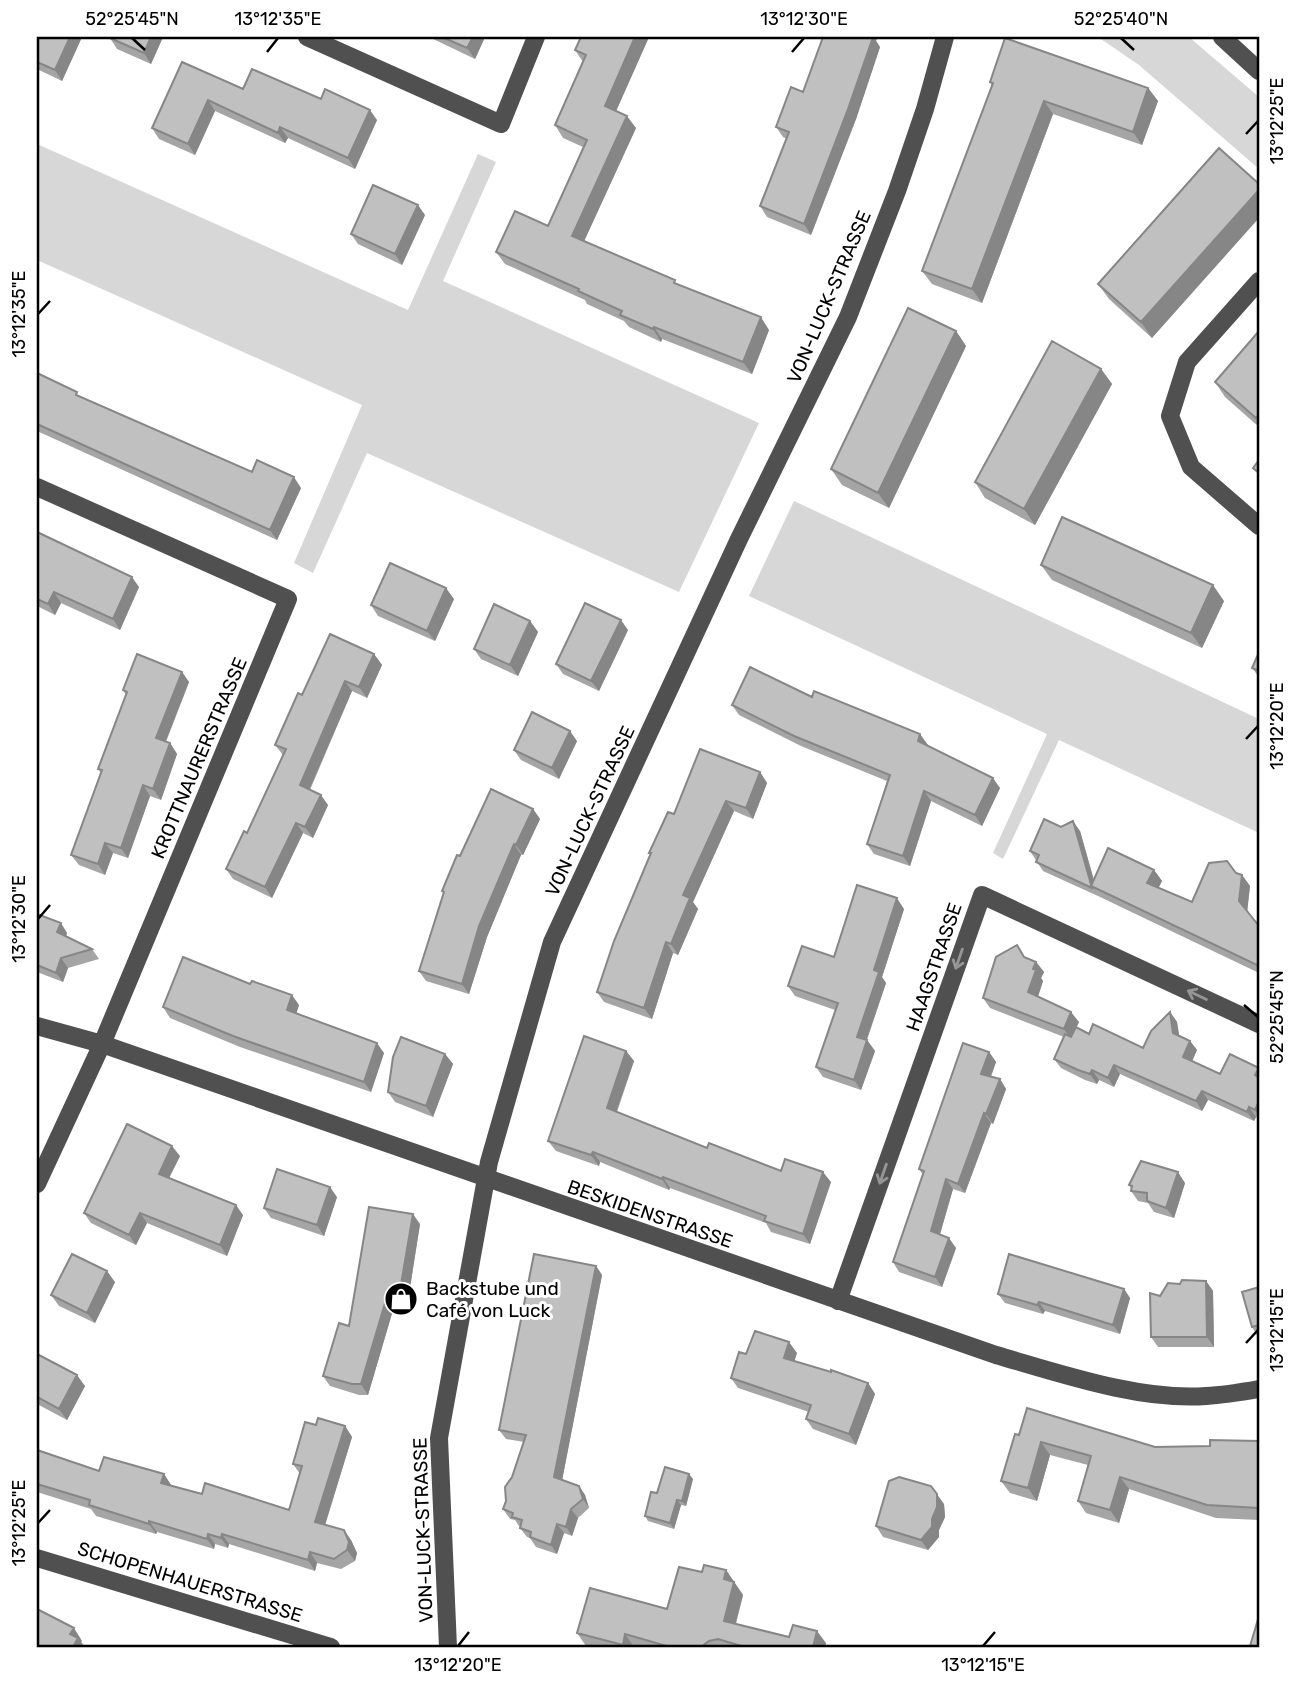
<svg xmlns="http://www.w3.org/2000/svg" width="1296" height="1684" viewBox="0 0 1296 1684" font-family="Rubik,sans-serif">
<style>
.green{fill:#d7d7d7}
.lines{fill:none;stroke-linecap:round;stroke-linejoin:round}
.minor{stroke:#505050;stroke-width:18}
.wall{fill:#a5a5a5}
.shaded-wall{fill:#868686}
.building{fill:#c0c0c0;stroke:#868686;stroke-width:2}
.oneway{stroke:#969696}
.ticks{fill:none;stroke:#000;stroke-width:2.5}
.labels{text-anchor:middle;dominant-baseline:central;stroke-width:6;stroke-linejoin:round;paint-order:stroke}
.street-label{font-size:19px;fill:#000;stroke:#fff}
.poi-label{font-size:19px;fill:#000;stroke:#fff;text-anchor:start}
.neatline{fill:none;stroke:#000;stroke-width:2.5}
.ticks-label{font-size:18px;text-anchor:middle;fill:#000}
</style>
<rect width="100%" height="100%" fill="#fff"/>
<!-- green -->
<path class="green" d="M1098 37H1189L1259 97V169L1139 65Z
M37 144 408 310 478 154 496 162 443 281 759 423 679 592 367 453 313 573 294 563 362 405 37 260Z
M794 501 1259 719V833L1059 740 1003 859 993 853 1047 734 749 596Z"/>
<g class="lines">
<!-- minor -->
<path class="minor" d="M307 37 501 124 536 37
M1222 37 1259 71
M1259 281 1187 362 1170 416 1191 467 1259 526
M37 487 288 599 102 1044 37 1184
M37 1026 102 1044 996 1355C1059 1373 1140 1401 1206 1396 1224 1395 1242 1392 1259 1389
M838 1301 982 895 1259 1024
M37 1558 331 1647
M448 1647 439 1438 489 1162 552 942 739 539 848 317 897 191 925 109 945 37"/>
</g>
<!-- wall -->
<path class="wall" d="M37 37H82L62 81 37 69Z
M110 37H163L151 64 117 49 110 38Z
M429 37H485L475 59Z
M649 37 616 111 636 128 584 241 679 285 769 330 752 374 662 339 661 342 629 327 624 321 587 304 585 300 505 264 496 252 548 226 583 147 563 138 555 125 583 62 575 50Z
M823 37H877L876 41 880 47 856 119 811 235 767 217 760 206 787 139 783 137 776 127 803 92Z
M182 62 243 89 321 99 377 120 355 169 288 138 285 143 215 111 195 155 159 139 152 128Z
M990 82 1148 88 1158 101 1142 145 1053 114 982 303 932 284 922 271 992 86Z
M1259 184 1152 338 1109 299 1098 284Z
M425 215 402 265 358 244 351 234Z
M956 331 966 346 889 508 842 485 831 469Z
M1259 331V427L1225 397 1215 382Z
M1101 369 1112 384 1035 525 985 498 975 482Z
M37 373 80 396 252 472 301 488 277 540 37 431Z
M37 532 139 587 120 630 61 603 55 615 37 606Z
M1041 565 1224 601 1202 648 1052 580Z
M454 599 435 641 378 616 371 605Z
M530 621 538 632 518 676 481 659 474 649Z
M628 630 599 691 563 674 556 664Z
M1259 652V677L1252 668Z
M374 654 382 665 367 698 352 691 310 790 328 805 313 838 303 833 272 898 233 879 226 869 247 833 283 755 275 745 302 695Z
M182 672 189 682 166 742 170 743 177 754 161 800 150 796 128 858 113 853 105 875 79 865 71 855 101 773 98 769 126 695 123 690Z
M812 697 920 734 927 746 1000 788 982 826 931 801 910 866 874 854 867 844 887 781 801 746 739 715 732 705Z
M577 741 559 779 521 760 514 750Z
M760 772 767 783 753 819 734 811 693 902 698 909 678 955 673 953 652 1019 604 1002 597 992 650 854 649 853 674 814Z
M533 809 540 819 523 855H521L487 937 469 994 426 981 419 971 443 893 442 891 460 856Z
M1061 827 1080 831 1094 880 1154 870 1162 881 1158 888 1192 902 1236 873 1242 875 1250 886 1247 911 1259 926V973L1098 896 1043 871 1030 851Z
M904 909 882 977 886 983 867 1040 875 1051 861 1090 823 1077 816 1067 835 1010 795 996 788 986 834 957Z
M37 914 67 933 66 936 92 949 99 959 68 968 63 982 37 972Z
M1025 957 1036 962 1044 972 1041 978 1043 981 1038 996 1079 1022 1076 1028 1089 1034 1143 1048 1170 1012 1177 1022 1179 1035 1190 1041 1197 1050 1192 1061 1220 1074 1259 1068V1118L1256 1117 1254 1121 1208 1100 1202 1111 1120 1074 1114 1087 1099 1080 1097 1084 1085 1080 1061 1068 1054 1059 1064 1037 990 1008 983 998Z
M299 1005 296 1014 384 1053 371 1092 240 1047 170 1018 163 1007Z
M626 1051 634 1061 617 1112 707 1148 781 1171 831 1182 810 1244 771 1232 766 1223 670 1188 669 1190 600 1162 599 1166 556 1151 548 1141Z
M989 1052 996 1062 991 1077 1000 1079 1006 1089 993 1124 991 1123 965 1193 953 1189 940 1234 956 1248 942 1287 899 1272 893 1262 923 1175 919 1169Z
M445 1054 453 1064 433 1117 395 1102 388 1092Z
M180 1156 169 1178 243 1215 227 1256 147 1223 136 1245 91 1223 84 1213Z
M1185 1183 1174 1218 1154 1212 1148 1203 1138 1201 1131 1191V1188L1129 1185Z
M337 1197 324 1236 271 1218 264 1208Z
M420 1224 406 1313 393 1310 368 1395H359L330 1386 323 1376 349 1326Z
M596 1266 602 1275 562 1480 579 1486 585 1495 589 1508 578 1518 572 1536 564 1533 557 1554 536 1547 530 1538 527 1537 520 1528 521 1526H519L515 1520 510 1519 503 1509 512 1477 524 1442 506 1439 499 1430Z
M1206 1281 1213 1291 1214 1347H1158L1151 1337 1160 1296 1180 1284Z
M115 1282 95 1323 59 1306 51 1295Z
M1259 1287V1336L1258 1337 1252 1327Z
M1124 1289 1130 1298 1120 1334 1045 1311 1043 1314 1005 1303 998 1294Z
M797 1353 794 1361 868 1383 875 1394 856 1445 813 1429 806 1419 809 1412 738 1388 731 1378 746 1354Z
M37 1354 85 1386 67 1420 37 1404Z
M316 1425 345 1426 352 1437 325 1524 351 1540 357 1553 355 1561 341 1569 317 1563 315 1571 229 1544 228 1548 215 1544 214 1549 157 1532 156 1534 96 1516 91 1509 37 1492V1450L99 1471 164 1474 171 1485V1486L202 1494 289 1510 300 1474 293 1464Z
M1019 1435 1155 1447 1210 1446 1259 1441V1520L1216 1518 1129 1489 1119 1523 1086 1513 1078 1501 1088 1465 1050 1455 1037 1501 1010 1493 1001 1481Z
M693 1479 686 1506 681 1505 674 1529 648 1521 645 1516 657 1493Z
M944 1504 945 1517 939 1530V1537L928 1550 883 1537 876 1526Z
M726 1570 743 1595 736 1624 789 1637 826 1643 825 1647H591L586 1646 577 1633 667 1609 702 1572Z"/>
<!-- shaded-wall -->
<path class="shaded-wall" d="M70 37H82L62 81 55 70Z
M151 37H163L151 64 144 53Z
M473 37H485L475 59 467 48Z
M635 37H649L613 118 605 106Z
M869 37H877L876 41 880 47 856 119 811 235 804 224Z
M1148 88 1158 101 1142 145 1133 132Z
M208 100 215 111 195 155 188 144Z
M1044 101 1053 114 982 303 972 289Z
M370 110 377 120 355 169 348 158Z
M627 116 636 128 581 248 572 236Z
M280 127 288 138 285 143 278 133Z
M1259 190V218L1152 338 1141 322Z
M418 205 425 215 402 265 395 254Z
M761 317 769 330 752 374 743 362Z
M654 327 662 339 661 342 653 329Z
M956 331 966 346 889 508 878 493Z
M1101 369 1112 384 1035 525 1024 509Z
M294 477 301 488 277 540 270 530Z
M132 577 139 587 120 630 113 619Z
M1213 585 1224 601 1202 648 1191 633Z
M446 588 454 599 435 641 427 631Z
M54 592 61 603 55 615 48 604Z
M621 620 628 630 599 691 591 681Z
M530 621 538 632 518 676 510 665Z
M374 654 382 665 367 698 359 687Z
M182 672 189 682 163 748 156 738Z
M345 681 352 691 307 795 300 785Z
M570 731 577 741 559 779 552 768Z
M920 734 928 745 925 751 918 741Z
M170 743 177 754 161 800 153 789Z
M760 772 767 783 753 819 746 808Z
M993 778 1000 788 982 826 975 815Z
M143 785 150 796 128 858 121 848Z
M924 791 931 801 910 866 903 856Z
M321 795 328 805 313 838 305 827Z
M726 801 734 811 693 902 698 909 678 955 671 944 683 895Z
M533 809 540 819 523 855 516 845Z
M1073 821 1080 831 1096 888 1091 886Z
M296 823 303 833 272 898 265 887Z
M105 843 113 853 105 875 98 864Z
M514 844 521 855 487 937 469 994 462 984 479 926Z
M1154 870 1162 881 1155 895 1147 883Z
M1242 875 1250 886 1247 913 1239 901Z
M897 898 904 909 882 977 886 983 864 1047 857 1037 874 970Z
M61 923 67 933 64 942 57 932Z
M666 942 673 953 652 1019 644 1008Z
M61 958 68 968 63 982 56 973Z
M1036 962 1044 972 1041 978 1043 981 1036 1003 1028 992 1033 969Z
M292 995 299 1005 294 1020 287 1010Z
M1071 1012 1079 1022 1071 1039 1064 1029Z
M1170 1012 1177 1022 1180 1042 1173 1033Z
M867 1040 875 1051 861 1090 854 1080Z
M1190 1041 1197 1050 1190 1066 1183 1057Z
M377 1043 384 1053 371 1092 364 1082Z
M626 1051 634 1061 614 1118 607 1108Z
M989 1052 996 1062 988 1083 981 1074Z
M445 1054 453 1064 433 1117 426 1106Z
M1114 1065 1120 1074 1114 1087 1108 1078Z
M1259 1068V1082L1255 1075Z
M1092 1070 1099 1080 1097 1084 1090 1074Z
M1000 1079 1006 1089 993 1124 986 1114Z
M1202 1091 1208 1100 1202 1111 1196 1101Z
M1259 1101V1116L1255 1110Z
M1249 1107 1256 1117 1254 1121 1247 1112Z
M984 1113 991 1123 965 1193 958 1184Z
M172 1146 180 1156 166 1184 159 1174Z
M593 1152 600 1162 599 1166 591 1155Z
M823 1172 831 1182 810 1244 803 1234Z
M1178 1172 1185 1183 1174 1218 1166 1208Z
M663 1177 670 1188 669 1190 662 1179Z
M946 1179 953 1189 938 1241 931 1231Z
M330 1187 337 1197 324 1236 317 1225Z
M236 1205 243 1215 227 1256 220 1245Z
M140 1213 147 1223 136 1245 129 1235Z
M413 1214 420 1224 406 1313 398 1302Z
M949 1238 956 1248 942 1287 935 1277Z
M596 1266 602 1275 561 1486 554 1477Z
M107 1271 115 1282 95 1323 87 1313Z
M1206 1281 1213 1291 1214 1347 1207 1337Z
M1124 1289 1130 1298 1120 1334 1113 1325Z
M386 1300 393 1310 368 1395 361 1384Z
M1039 1302 1045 1311 1043 1314 1037 1305Z
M789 1342 797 1353 792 1368 784 1358Z
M77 1375 85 1386 67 1420 59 1409Z
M868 1383 875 1394 856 1445 849 1434Z
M345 1426 352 1437 323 1532 315 1522Z
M1041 1442 1050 1455 1037 1501 1028 1488Z
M164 1474 171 1485 168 1494 161 1483Z
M689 1474 693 1479 686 1506 682 1501Z
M1120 1477 1129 1489 1119 1523 1110 1510Z
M579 1486 585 1495 589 1508 583 1499Z
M931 1486 944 1504 945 1517 939 1530V1537L928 1550 921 1540Z
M677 1500 681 1505 674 1529 670 1523Z
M571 1509 578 1518 572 1536 566 1527Z
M149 1521 157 1532 156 1534 149 1524Z
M557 1524 564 1533 557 1554 551 1545Z
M344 1530 351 1540 357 1553 355 1561 347 1550Z
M208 1534 215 1544 214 1549 207 1539Z
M222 1534 229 1544 228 1548 221 1538Z
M310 1552 317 1563 315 1571 308 1560Z
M726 1570 743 1595 733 1633 724 1621V1579Z
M74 1628 82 1641 81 1642 85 1647H73L70 1634Z
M817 1631 826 1643 825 1647H813Z
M625 1634 634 1647H624L623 1645Z"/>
<!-- building -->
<path class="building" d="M37 37H70L55 70 37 62Z
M110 37H151L144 53 110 38Z
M442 37H473L467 48Z
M581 37H635L605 106 627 116 572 236 675 280 674 283 761 317 743 362 654 327 653 329 620 315 622 311 578 291 579 289 496 252 515 211 548 226 587 140 555 125 586 55 575 50Z
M823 37H873L848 109 804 224 760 206 789 132 776 127 791 87 803 92Z
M1005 38 1148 88 1133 132 1044 101 972 289 922 271 993 83 990 82Z
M182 62 243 89 252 69 321 99 325 89 370 110 348 158 280 127 278 133 208 100 188 144 152 128Z
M1219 148 1259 184V190L1141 322 1098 284Z
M373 185 418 205 395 254 351 234Z
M908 308 956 331 878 493 831 469Z
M1259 331V414L1256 418 1215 382Z
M1052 341 1101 369 1024 509 975 482Z
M37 373 77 392 76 395 252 472 257 460 294 477 270 530 37 424Z
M1259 460V473L1253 468Z
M1062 517 1213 585 1191 633 1041 565Z
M37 532 132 577 113 619 54 592 48 604 37 599Z
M390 563 446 588 427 631 371 605Z
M585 603 621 620 591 681 556 664Z
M494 604 530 621 510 665 474 649Z
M330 634 374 654 359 687 345 681 300 785 321 795 305 827 296 823 265 887 226 869 244 831 247 833 286 749 275 745 298 693 302 695Z
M1259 652V671L1252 668Z
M137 654 182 672 156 738 170 743 153 789 143 785 121 848 105 843 98 864 71 855 102 770 98 769 127 692 123 690Z
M750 667 812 697 814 691 920 734 918 741 993 778 975 815 924 791 903 856 867 844 890 775 794 736 732 705Z
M532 712 570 731 552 768 514 750Z
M700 749 760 772 746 808 726 801 683 895 690 898 671 944 666 942 644 1008 597 992 614 941 651 853H649L668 812 674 814Z
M491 789 533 809 516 845 514 844 479 926 462 984 419 971 444 892 442 891 457 855 460 856Z
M1044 819 1061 827 1073 821 1092 888 1036 862 1039 855 1030 851Z
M1108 848 1154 870 1147 883 1192 902 1209 863 1227 861 1236 873 1242 875 1239 901 1259 926V966L1091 886Z
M857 885 897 898 874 970 879 972 857 1037 867 1040 854 1080 816 1067 838 1003 788 986 802 946 834 957Z
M37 914 61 923 57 932 92 949 61 958 56 973 37 965Z
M1017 945 1024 957 1036 962 1033 969 1036 970 1028 992 1071 1012 1064 1029 983 998 996 957Z
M183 957 250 984 252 981 292 995 287 1010 377 1043 364 1082 233 1036 163 1007Z
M1170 1012 1173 1033 1190 1041 1183 1057 1220 1074 1230 1054 1259 1068 1255 1075 1259 1078V1101L1255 1110 1249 1107 1247 1112 1202 1091 1196 1101 1114 1065 1108 1078 1092 1070 1090 1074 1078 1070 1054 1059 1065 1034 1071 1037 1076 1027 1089 1034 1093 1024 1143 1048 1151 1031Z
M584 1036 626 1051 607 1108 707 1148 709 1143 781 1171 785 1159 823 1172 803 1234 764 1221 766 1216 663 1177 662 1179 593 1152 591 1155 548 1141Z
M401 1037 445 1054 426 1106 388 1092 393 1057Z
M963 1043 989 1052 981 1074 1000 1079 986 1114 984 1113 958 1184 946 1179 931 1231 949 1238 935 1277 893 1262 924 1171 919 1169Z
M127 1124 172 1146 159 1174 236 1205 220 1245 140 1213 129 1235 84 1213Z
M1141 1161 1178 1172 1166 1208 1147 1201V1193L1131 1191 1132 1186 1129 1185Z
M277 1169 330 1187 317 1225 264 1208Z
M369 1207 413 1214 398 1302 386 1300 361 1384H352L323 1376 339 1323 349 1326Z
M72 1254 107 1271 87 1313 51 1295Z
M534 1254 596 1266 554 1477 579 1486 583 1499 571 1509 566 1527 557 1524 551 1545 530 1537 531 1532 520 1528 522 1520 512 1517 513 1513 503 1509 506 1501 505 1487 512 1477 526 1435 499 1430Z
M1009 1254 1124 1289 1113 1325 1039 1302 1037 1305 998 1294Z
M1182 1280 1206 1281 1207 1337H1151L1150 1293 1160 1296 1168 1283 1180 1284Z
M1259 1287V1325L1252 1327 1242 1292Z
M755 1331 789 1342 784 1358 831 1372V1370L868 1383 849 1434 806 1419 811 1405 731 1378 739 1352 746 1354Z
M37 1354 77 1375 59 1409 37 1397Z
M1027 1408 1155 1447 1210 1446V1440L1259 1441V1508L1207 1505 1120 1477 1110 1510 1078 1501 1091 1456 1041 1442 1028 1488 1001 1481 1015 1434 1019 1435Z
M318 1418 345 1426 315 1522 344 1530 349 1542 347 1550 334 1559 310 1552 308 1560 222 1534 221 1538 208 1534 207 1539 149 1521V1524L89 1505 90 1500 37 1484V1450L99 1471 104 1457 164 1474 161 1483 202 1494 205 1483 289 1510 302 1466 293 1464 305 1422 316 1425Z
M665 1467 689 1474 682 1501 677 1500 670 1523 645 1516 651 1492 657 1493Z
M899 1477 931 1486 937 1494V1507L932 1519V1527L921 1540 876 1526 889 1481Z
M704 1565 726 1570 724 1579 734 1582 724 1621 789 1637 793 1625 817 1631 813 1647H745L718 1639 709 1641 701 1647H670L625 1634 623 1645 577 1633 590 1588 667 1609 679 1567 702 1572Z
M37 1609 74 1628 70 1634 78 1638 73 1647H37Z
M1259 1616V1647H1255L1250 1646Z"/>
<!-- one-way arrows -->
<defs><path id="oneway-shaft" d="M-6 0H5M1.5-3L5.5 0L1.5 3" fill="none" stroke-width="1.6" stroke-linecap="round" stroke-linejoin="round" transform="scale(1.75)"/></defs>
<g class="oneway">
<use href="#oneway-shaft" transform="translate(959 959) rotate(109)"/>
<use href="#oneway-shaft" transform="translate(1197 995) rotate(-155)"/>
<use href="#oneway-shaft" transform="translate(883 1174) rotate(109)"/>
</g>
<!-- ticks -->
<path class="ticks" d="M132 38 145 50M1121 38 1134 50M267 52 278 38M792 52 804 38M1246 134 1258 121M38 314 50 301M1246 739 1258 726M38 919 50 905M1244 1005 1258 1017M1246 1343 1258 1330M38 1523 50 1510M458 1646 469 1632M983 1646 995 1632"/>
<!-- icons -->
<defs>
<symbol id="shop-disc" viewBox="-11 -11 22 22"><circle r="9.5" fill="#000" stroke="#fff"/><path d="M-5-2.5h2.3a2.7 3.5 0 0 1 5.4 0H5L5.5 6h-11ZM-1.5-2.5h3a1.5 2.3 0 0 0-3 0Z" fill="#fff"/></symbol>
</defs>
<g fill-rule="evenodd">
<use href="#shop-disc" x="382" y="1280" width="38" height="38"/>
</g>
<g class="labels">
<!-- street labels -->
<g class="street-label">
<text transform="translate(829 297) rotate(-67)">VON-LUCK-STRASSE</text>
<text transform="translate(199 758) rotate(-67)">KROTTNAURERSTRASSE</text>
<text transform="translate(590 811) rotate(-65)">VON-LUCK-STRASSE</text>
<text transform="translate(934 967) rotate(-71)">HAAGSTRASSE</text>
<text transform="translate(650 1214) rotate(19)">BESKIDENSTRASSE</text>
<text transform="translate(423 1530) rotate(-92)">VON-LUCK-STRASSE</text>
<text transform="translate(190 1582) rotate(17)">SCHOPENHAUERSTRASSE</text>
</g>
<!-- poi labels -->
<g class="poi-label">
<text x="426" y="1288">Backstube und<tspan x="426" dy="22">Café von Luck</tspan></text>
</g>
</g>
<!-- border -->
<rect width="1296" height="1684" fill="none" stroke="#ffffff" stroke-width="77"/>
<rect x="38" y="38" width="1220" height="1608" class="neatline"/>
<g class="ticks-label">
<text x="132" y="25">52°25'45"N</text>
<text x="278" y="25">13°12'35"E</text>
<text x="804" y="25">13°12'30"E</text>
<text x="1121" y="25">52°25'40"N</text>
<text transform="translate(1277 121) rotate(-90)" y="6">13°12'25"E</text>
<text transform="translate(19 314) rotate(-90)" y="6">13°12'35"E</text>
<text transform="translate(1277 726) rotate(-90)" y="6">13°12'20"E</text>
<text transform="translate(19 919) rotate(-90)" y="6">13°12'30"E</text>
<text transform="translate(1277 1017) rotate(-90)" y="6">52°25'45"N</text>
<text transform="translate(1277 1330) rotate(-90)" y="6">13°12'15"E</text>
<text transform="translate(19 1523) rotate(-90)" y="6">13°12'25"E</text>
<text x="458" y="1671">13°12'20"E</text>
<text x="983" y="1671">13°12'15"E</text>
</g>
</svg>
